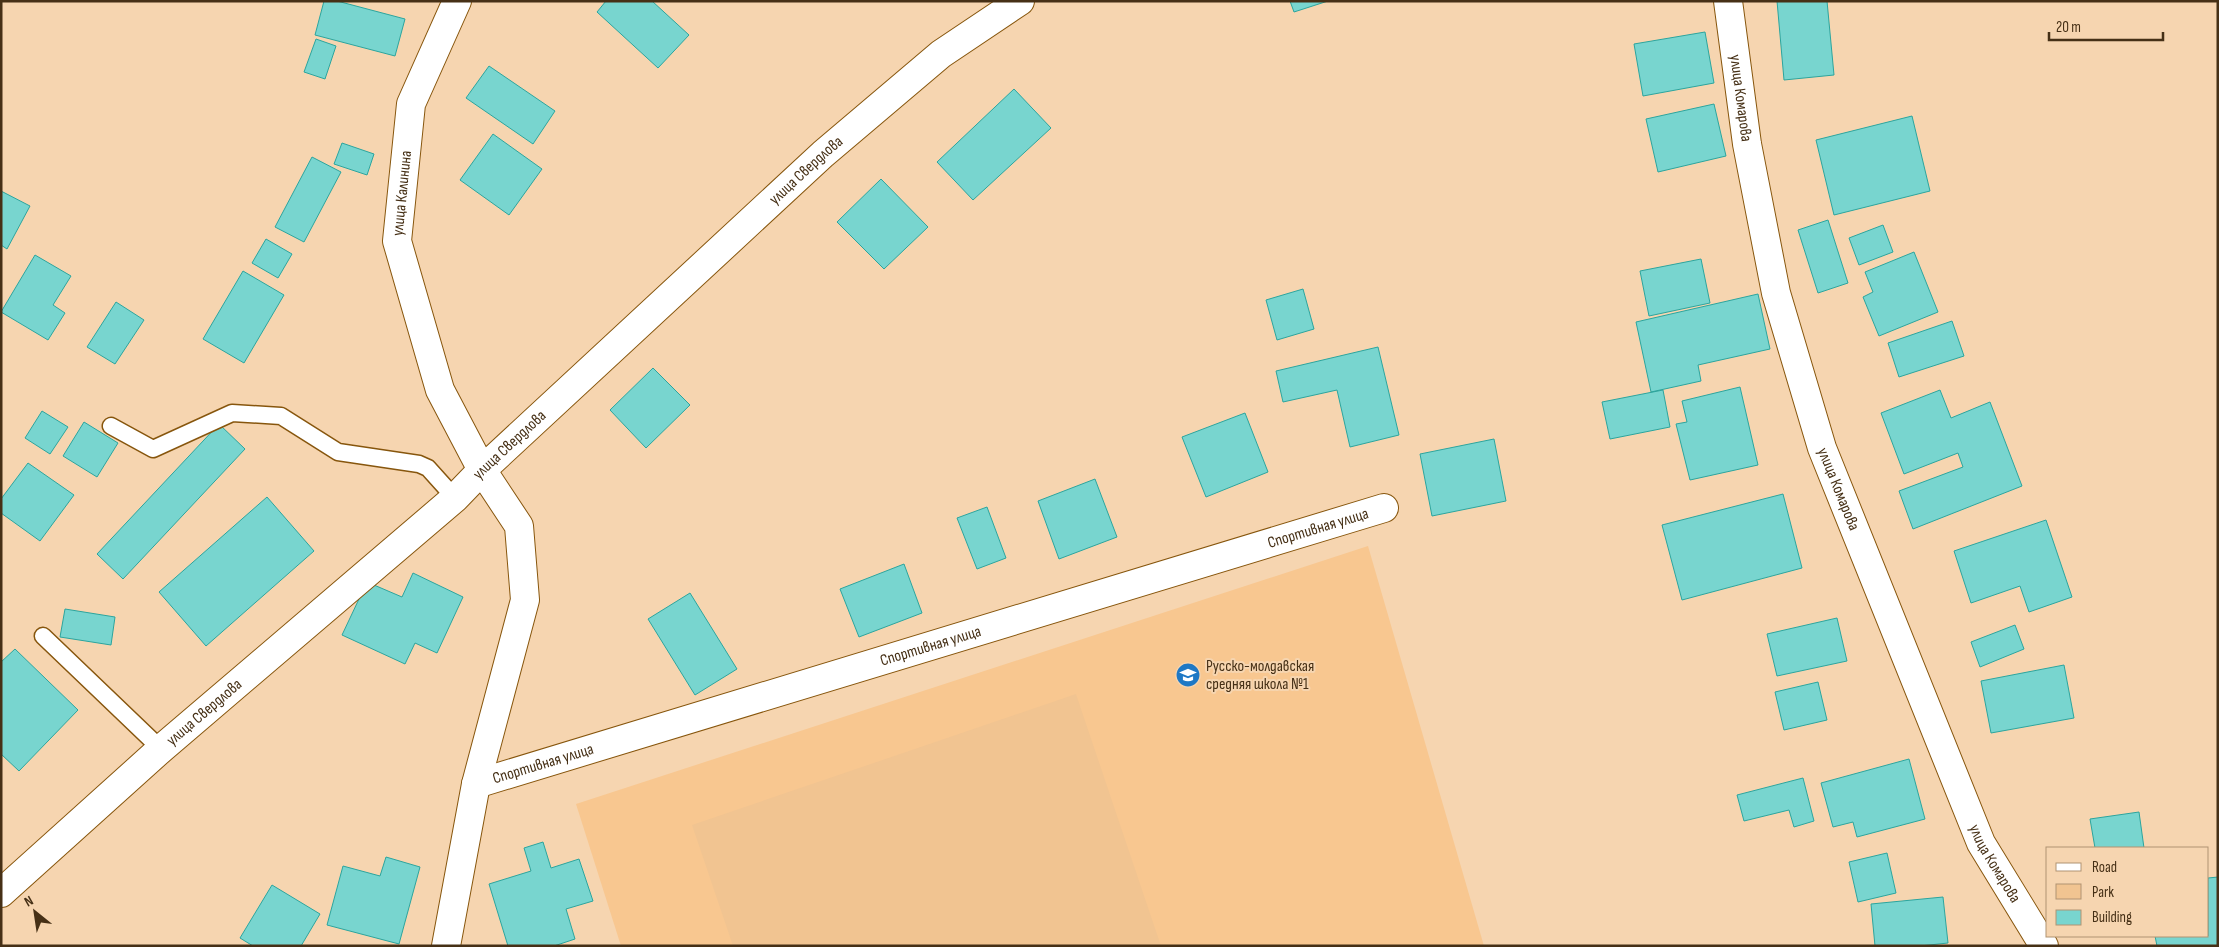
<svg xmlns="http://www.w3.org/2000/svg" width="2219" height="947" viewBox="0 0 2219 947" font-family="'Sofia Sans Condensed',sans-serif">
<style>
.built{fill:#f8c790}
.green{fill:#f1c491}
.building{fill:#78d5cf;stroke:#2ca59e}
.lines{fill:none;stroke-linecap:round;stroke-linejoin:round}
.lane-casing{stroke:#87560d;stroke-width:19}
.street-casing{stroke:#87560d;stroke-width:30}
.lane{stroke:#fff;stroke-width:16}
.street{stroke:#fff;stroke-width:28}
.labels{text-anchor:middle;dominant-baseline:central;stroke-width:4;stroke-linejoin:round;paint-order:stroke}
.street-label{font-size:16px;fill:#463016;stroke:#f6d5b0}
.poi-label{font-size:16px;fill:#463016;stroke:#f6d5b0;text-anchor:start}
</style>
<rect width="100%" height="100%" fill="#f6d5b0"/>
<!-- built -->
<path class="built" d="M1368 546 1484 946H621L576 804Z"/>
<!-- green -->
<path class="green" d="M1076 694 1161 946H733L692 825Z"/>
<!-- building -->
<path class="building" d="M324 1H337L405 19 395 56 315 35Z
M606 1H652L689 35 658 68 597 12Z
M1290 1H1328L1294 12Z
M1777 1H1827L1834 75 1784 80Z
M1705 32 1714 83 1643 96 1634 44Z
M316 39 336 46 325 79 304 72Z
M489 66 555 111 533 144 466 98Z
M1014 89 1051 128 973 200 937 162Z
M1714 104 1726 156 1658 172 1646 119Z
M1912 116 1930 191 1834 215 1816 140Z
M493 134 542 169 509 215 460 180Z
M342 143 374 154 367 175 334 164Z
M312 157 341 172 304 242 275 227Z
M881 179 928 227 884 269 837 222Z
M1 191 30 206 7 249 1 245Z
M1828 220 1848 283 1818 293 1798 230Z
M1883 225 1893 252 1859 265 1849 238Z
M266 239 292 254 278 278 252 263Z
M1914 252 1938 312 1879 336 1863 297 1873 292 1865 272Z
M35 255 71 276 53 305 65 313 48 340 1 312Z
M1701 259 1710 303 1649 316 1640 271Z
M243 271 284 295 244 363 203 339Z
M1303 289 1314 329 1277 340 1266 300Z
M1758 294 1770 349 1698 365 1701 381 1651 392 1636 322Z
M116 302 144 320 115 364 87 347Z
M1952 321 1964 356 1899 377 1888 343Z
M1378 347 1399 435 1350 447 1337 390 1283 402 1276 371Z
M653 368 690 405 646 448 610 410Z
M1740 387 1758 465 1690 480 1676 424 1687 422 1682 401Z
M1663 390 1670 427 1610 439 1602 402Z
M1940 390 1951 418 1990 402 2022 486 1913 529 1899 491 1963 467 1958 453 1904 474 1881 413Z
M42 411 68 427 50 454 25 438Z
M1245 413 1268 472 1206 497 1182 437Z
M84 422 118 443 97 477 63 456Z
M219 424 245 449 123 579 97 554Z
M1494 439 1506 501 1432 516 1420 454Z
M28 463 74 495 40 541 1 513V499Z
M1095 479 1117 537 1059 559 1038 501Z
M1783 494 1802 568 1682 600 1662 525Z
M267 497 314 551 206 646 159 592Z
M987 507 1006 558 977 569 957 518Z
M2046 520 2072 597 2029 612 2020 586 1971 603 1954 551Z
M904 564 922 613 859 637 840 589Z
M413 573 463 597 437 653 415 643 405 664 342 635 367 582 402 597Z
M690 593 737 669 695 695 648 619Z
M65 609 115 617 111 645 60 637Z
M1837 618 1847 661 1777 676 1767 634Z
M2015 625 2024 649 1980 667 1971 642Z
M15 649 78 710 19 771 1 754V662Z
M2064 665 2074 718 1991 733 1981 681Z
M1818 682 1827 720 1784 730 1775 692Z
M1909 759 1925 819 1857 837 1853 822 1833 827 1821 783Z
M1803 778 1814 821 1794 827 1789 810 1744 821 1737 795Z
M2139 812 2144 848H2095L2090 819Z
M543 842 551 868 579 859 593 901 566 909 575 939 554 946H508L489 884 531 871 524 848Z
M1887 853 1896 893 1858 902 1849 862Z
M386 857 420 867 399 944 327 925 343 866 380 876Z
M2218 877V946H2157L2155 936H2208V878Z
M272 885 320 914 301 946H253L240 938Z
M1943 897 1948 943 1920 946H1875L1871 904Z"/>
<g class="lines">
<defs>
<path id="lane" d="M111 426 153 449 232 413 281 416 338 452 419 464 428 468 455 498
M43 636 161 749"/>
<g id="street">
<path id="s1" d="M1728 1 1747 144 1776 293 1822 448 1981 843 2044 946"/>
<path id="s2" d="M476 784 1384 508"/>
<path id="s3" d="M1 893 161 749 455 498 482 470 823 154 941 54 1020 1"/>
<path id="s4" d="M446 946 476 784 525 600 519 526 482 470 440 390 397 241 411 104 457 1"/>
</g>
</defs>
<!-- lane casing -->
<use href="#lane" class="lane-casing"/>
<!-- street casing -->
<use href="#street" class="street-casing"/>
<!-- lane -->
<use href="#lane" class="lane"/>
<!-- street -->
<use href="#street" class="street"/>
</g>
<!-- icons -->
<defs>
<symbol id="school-disc" viewBox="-11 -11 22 22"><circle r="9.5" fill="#1e78c5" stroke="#f6d5b0"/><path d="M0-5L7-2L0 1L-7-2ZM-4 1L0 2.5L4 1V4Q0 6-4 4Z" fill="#fff"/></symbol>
</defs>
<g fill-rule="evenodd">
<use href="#school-disc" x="1174" y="661" width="28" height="28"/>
</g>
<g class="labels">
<!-- street labels -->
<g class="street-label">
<text stroke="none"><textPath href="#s1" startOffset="98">улица Комарова</textPath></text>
<text stroke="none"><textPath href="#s3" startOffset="1082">улица Свердлова</textPath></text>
<text stroke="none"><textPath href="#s4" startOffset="790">улица Калинина</textPath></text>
<text stroke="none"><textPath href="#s3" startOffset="678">улица Свердлова</textPath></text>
<text stroke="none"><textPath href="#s1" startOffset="502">улица Комарова</textPath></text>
<text stroke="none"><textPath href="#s2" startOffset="880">Спортивная улица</textPath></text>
<text stroke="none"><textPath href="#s2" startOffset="475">Спортивная улица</textPath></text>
<text stroke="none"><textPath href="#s3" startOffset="272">улица Свердлова</textPath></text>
<text stroke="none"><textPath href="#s2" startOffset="70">Спортивная улица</textPath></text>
<text stroke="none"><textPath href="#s1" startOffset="908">улица Комарова</textPath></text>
</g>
<!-- poi labels -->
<g class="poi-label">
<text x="1206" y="666">Русско-молдавская<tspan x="1206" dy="18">средняя школа №1</tspan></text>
</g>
</g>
<!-- border -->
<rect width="2219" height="947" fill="none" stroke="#463016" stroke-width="5"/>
<!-- legend -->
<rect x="2046" y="847" width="162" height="90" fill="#f6d5b0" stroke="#b09372"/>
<rect x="2056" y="863" width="25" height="8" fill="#ffffff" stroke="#b09372"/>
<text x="2092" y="872" font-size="15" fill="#463016">Road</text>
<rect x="2056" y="884" width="25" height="15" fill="#f1c491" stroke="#b09372"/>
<text x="2092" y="897" font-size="15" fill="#463016">Park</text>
<rect x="2056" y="910" width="25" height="15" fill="#78d5cf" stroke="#b09372"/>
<text x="2092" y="922" font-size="15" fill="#463016">Building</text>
<!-- north arrow -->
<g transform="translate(35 912) rotate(330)" stroke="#f6d5b0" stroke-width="4" paint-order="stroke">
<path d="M0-4L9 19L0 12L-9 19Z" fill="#463016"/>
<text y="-8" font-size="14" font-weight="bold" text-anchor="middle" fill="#463016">N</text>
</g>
<!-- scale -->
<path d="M2049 32v8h114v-8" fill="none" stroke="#463016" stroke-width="2.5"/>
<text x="2056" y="32" font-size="15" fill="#463016" stroke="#f6d5b0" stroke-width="4" paint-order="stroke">20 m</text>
</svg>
